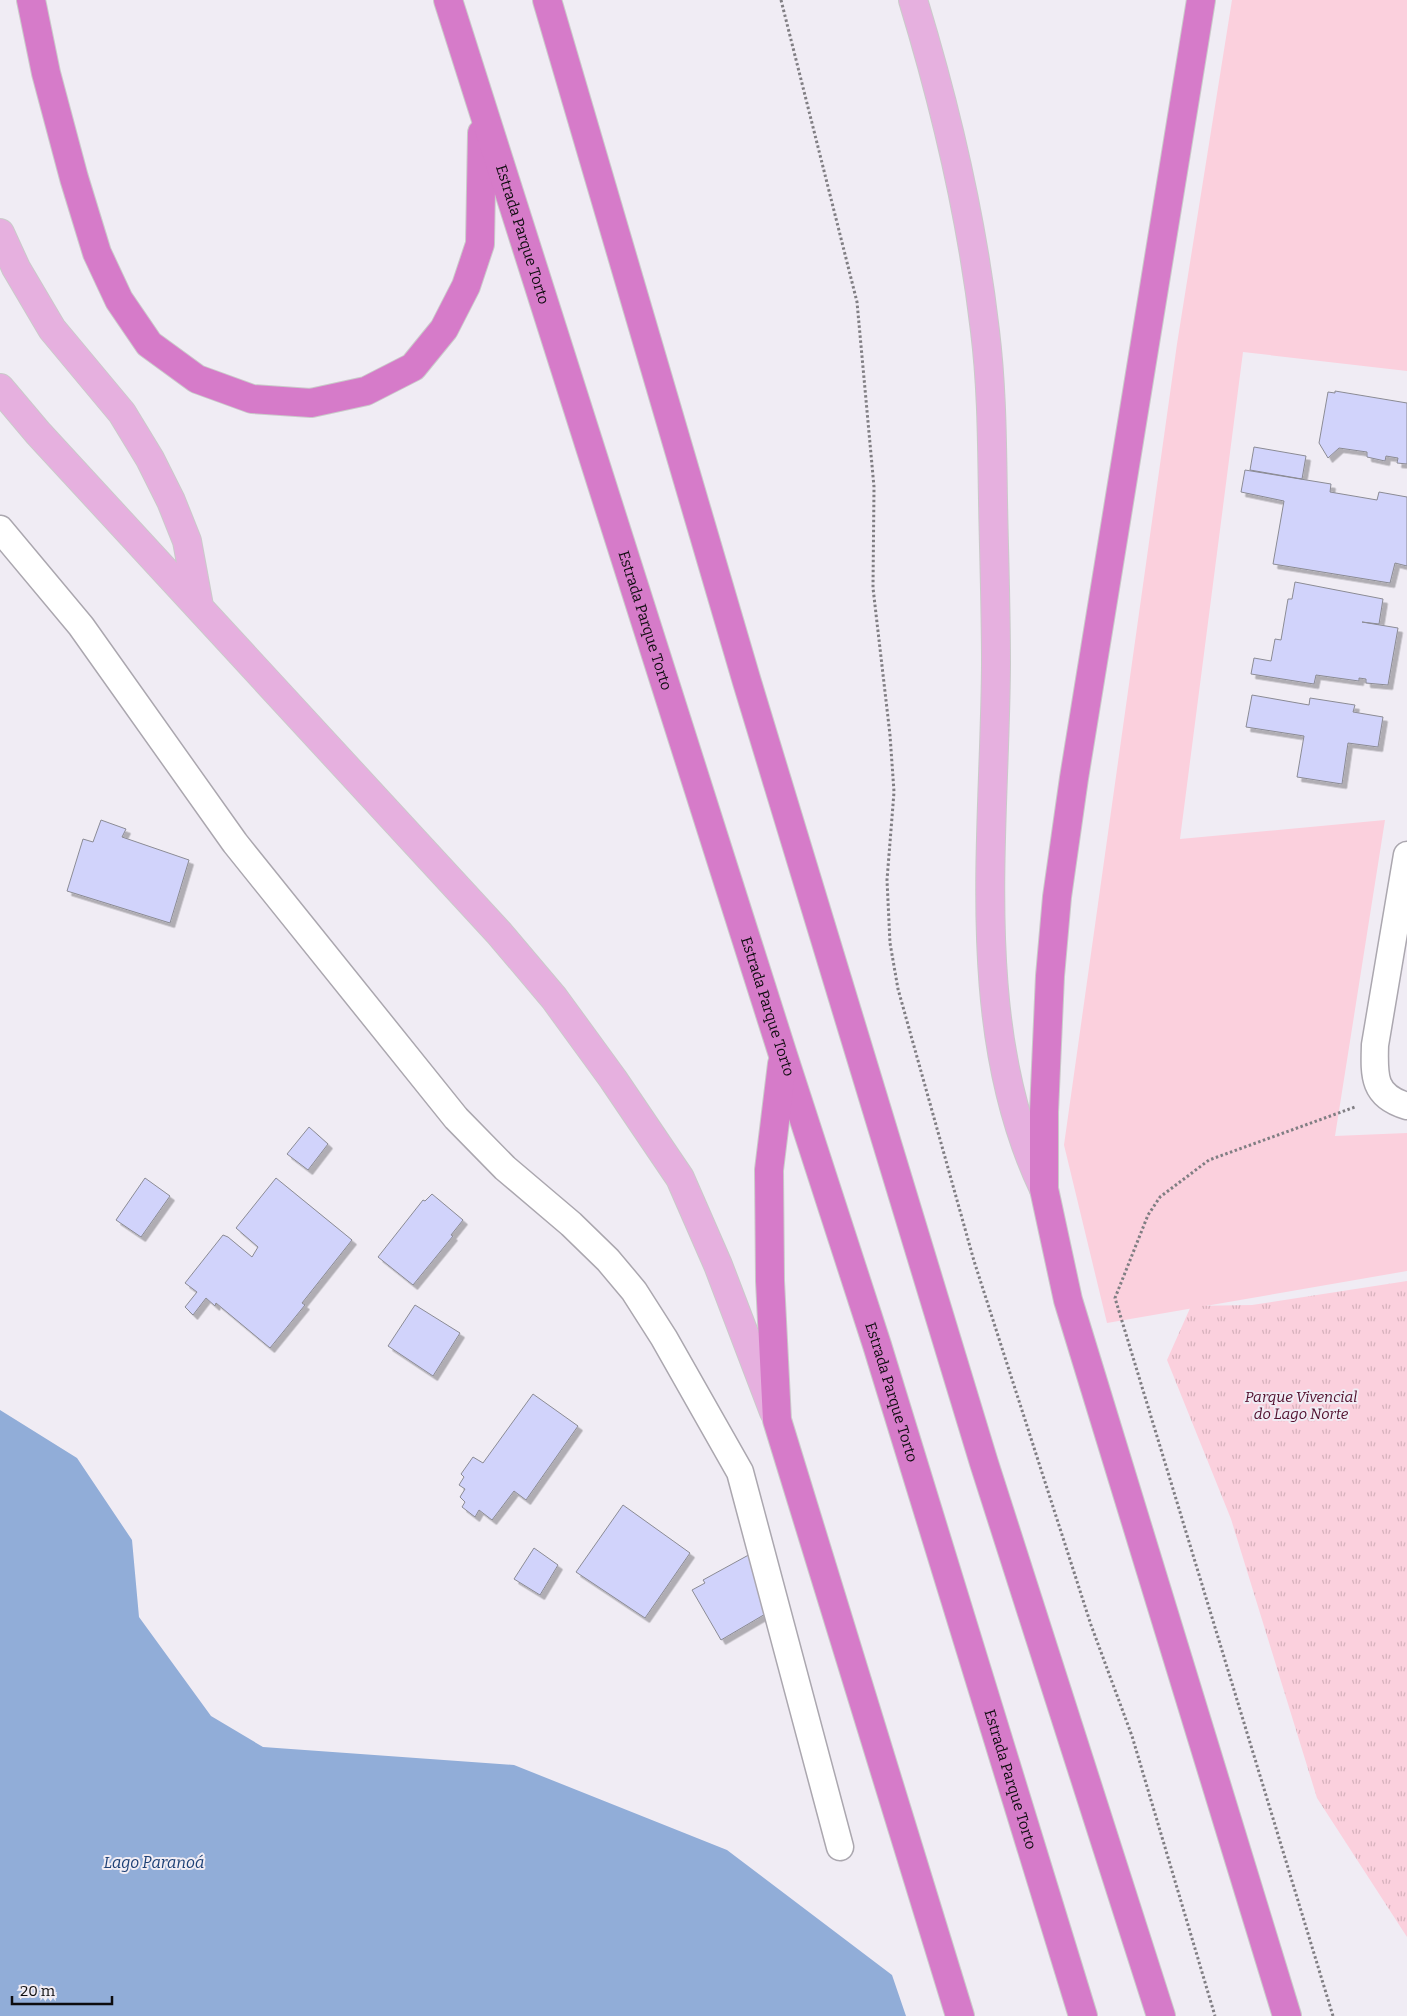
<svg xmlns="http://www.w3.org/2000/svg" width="1407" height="2016" viewBox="0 0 1407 2016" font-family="Bitter,serif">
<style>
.green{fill:#fbd0dd}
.park{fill:url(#park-tufts)}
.water{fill:#91add8}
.building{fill:#d1d3fb;stroke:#8b8b94;filter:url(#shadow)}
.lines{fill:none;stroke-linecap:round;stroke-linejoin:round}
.street-casing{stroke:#aba7af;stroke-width:29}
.primary-casing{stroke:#cacaca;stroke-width:30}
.highway-casing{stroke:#cacaca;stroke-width:30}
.path{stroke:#807e83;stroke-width:3;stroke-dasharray:2.5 2.5;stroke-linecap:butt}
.street{stroke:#fff;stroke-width:26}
.primary{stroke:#e6b0df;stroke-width:28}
.highway{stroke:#d67bc9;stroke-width:28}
.labels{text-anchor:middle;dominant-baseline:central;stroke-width:4;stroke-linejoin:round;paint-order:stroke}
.street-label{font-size:15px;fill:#0d0c0e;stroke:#f0ecf4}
.park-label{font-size:15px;font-style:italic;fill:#500f2d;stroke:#f0ecf4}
.water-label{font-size:16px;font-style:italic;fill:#1d4075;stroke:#f0ecf4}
</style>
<defs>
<pattern id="park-tufts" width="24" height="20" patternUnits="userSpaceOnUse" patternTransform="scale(1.25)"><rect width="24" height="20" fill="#fbd0dd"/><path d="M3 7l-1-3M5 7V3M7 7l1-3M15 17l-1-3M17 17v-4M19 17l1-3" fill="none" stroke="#d6b1bc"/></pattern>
<filter id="shadow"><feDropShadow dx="4.5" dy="4.5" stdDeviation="0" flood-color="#0004"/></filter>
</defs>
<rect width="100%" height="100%" fill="#f0ecf4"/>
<!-- green -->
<path class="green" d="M1232 0H1407V371L1243 352 1180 839 1385 820 1335 1136 1407 1133V1271L1107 1323 1064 1145 1177 344Z"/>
<!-- park -->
<path class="park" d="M1407 1281V1937L1317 1798 1231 1519 1167 1360 1191 1306 1252 1305Z"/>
<!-- water -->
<path class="water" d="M0 1410 77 1458 132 1540 139 1617 211 1716 263 1747 514 1765 727 1850 892 1975 906 2016H0Z"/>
<!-- building -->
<path class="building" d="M1335 391 1407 403V464L1397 463 1398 458 1386 456 1385 461 1367 457V452L1339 448 1328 458 1319 443 1328 392 1335 393Z
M1254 447 1306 456 1302 479 1250 470Z
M1245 470 1331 484 1330 492 1377 500 1379 492 1407 497V566L1395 563 1390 583 1273 564 1284 501 1241 492Z
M1295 582 1383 599 1379 624 1362 622 1398 628 1388 685 1366 683V679L1359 678V681L1316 675 1314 684 1251 674 1254 658 1271 661 1275 639 1281 640 1288 599H1292Z
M1252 695 1309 705 1310 698 1355 705 1353 712 1383 717 1378 747 1348 743 1342 784 1297 777 1304 736 1246 727Z
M101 820 126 829 122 837 189 860 170 923 67 891 83 839 93 842Z
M309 1127 328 1144 308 1170 287 1154Z
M145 1178 170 1196 141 1237 116 1220Z
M276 1178 352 1240 302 1303 305 1305 270 1348 216 1303 215 1306 206 1298 193 1315 185 1307 197 1292 185 1283 223 1235 228 1237 252 1257 258 1247 236 1228Z
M432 1194 463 1220 451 1235 453 1236 413 1285 378 1257 423 1200 425 1201Z
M415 1305 460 1333 433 1376 388 1346Z
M533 1394 578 1426 526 1500 514 1491 492 1520 479 1510 475 1517 462 1507 465 1502 460 1497 465 1489 459 1485 464 1477 461 1474 473 1457 483 1463Z
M623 1505 690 1553 645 1618 576 1572Z
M534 1548 558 1565 540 1595 514 1579Z
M754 1552 784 1603 721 1640 692 1590 705 1583 703 1580Z"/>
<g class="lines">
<defs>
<path id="street" d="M0 529 81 626 235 843 456 1118 505 1168 571 1224 608 1260 634 1291 664 1338 740 1472 840 1847
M1407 855 1375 1045C1374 1076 1373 1096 1407 1106"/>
<path id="primary" d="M913 0C946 108 972 219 985 331 992 387 992 444 993 500 994 555 996 609 996 664 995 836 967 1028 1044 1189
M0 233 16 268 52 329 122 413 150 459 171 501 187 541 199 606
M0 388 38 433 499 933 554 998 613 1079 680 1178 718 1265 774 1412"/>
<g id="highway">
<path d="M31 0 46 73 74 178 97 253 119 300 149 344 197 379 252 399 311 403 366 391 413 367 444 329 466 286 480 244 482 133"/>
<path id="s1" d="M448 0 783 1055 877 1345 1083 2016"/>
<path d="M547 0 747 682 984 1463 1161 2016"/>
<path d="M1201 0 1074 778 1057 897 1050 976 1044 1112V1189L1068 1300 1287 2016"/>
<path d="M782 1064 769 1170 770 1281 777 1420 960 2016"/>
</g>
</defs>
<!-- street casing -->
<use href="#street" class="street-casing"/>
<!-- primary casing -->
<use href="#primary" class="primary-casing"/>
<!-- highway casing -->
<use href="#highway" class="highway-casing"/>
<!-- path -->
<path class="path" d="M781 0 857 302 874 487 873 588 890 735 894 792 887 880 890 943 898 989 974 1261 1091 1625 1132 1736 1215 2016
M1333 2016 1115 1298 1148 1215 1160 1197 1209 1160 1355 1107"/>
<!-- street -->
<use href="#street" class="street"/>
<!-- primary -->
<use href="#primary" class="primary"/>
<!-- highway -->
<use href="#highway" class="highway"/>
</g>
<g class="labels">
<!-- street labels -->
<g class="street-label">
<text stroke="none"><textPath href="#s1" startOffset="246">Estrada Parque Torto</textPath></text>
<text stroke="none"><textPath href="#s1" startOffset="651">Estrada Parque Torto</textPath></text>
<text stroke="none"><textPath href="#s1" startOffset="1056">Estrada Parque Torto</textPath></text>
<text stroke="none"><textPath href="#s1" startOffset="1461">Estrada Parque Torto</textPath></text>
<text stroke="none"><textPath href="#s1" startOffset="1866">Estrada Parque Torto</textPath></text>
</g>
<!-- park labels -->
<g class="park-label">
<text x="1301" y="1397">Parque Vivencial<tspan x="1301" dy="17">do Lago Norte</tspan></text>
</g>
<!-- water labels -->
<g class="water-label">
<text x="154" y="1862">Lago Paranoá</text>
</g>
</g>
<!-- scale -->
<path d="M12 1996v8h100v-8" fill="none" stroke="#0d0c0e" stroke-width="2.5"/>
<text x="20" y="1996" font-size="15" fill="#0d0c0e" stroke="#f0ecf4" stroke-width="4" paint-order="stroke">20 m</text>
</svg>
